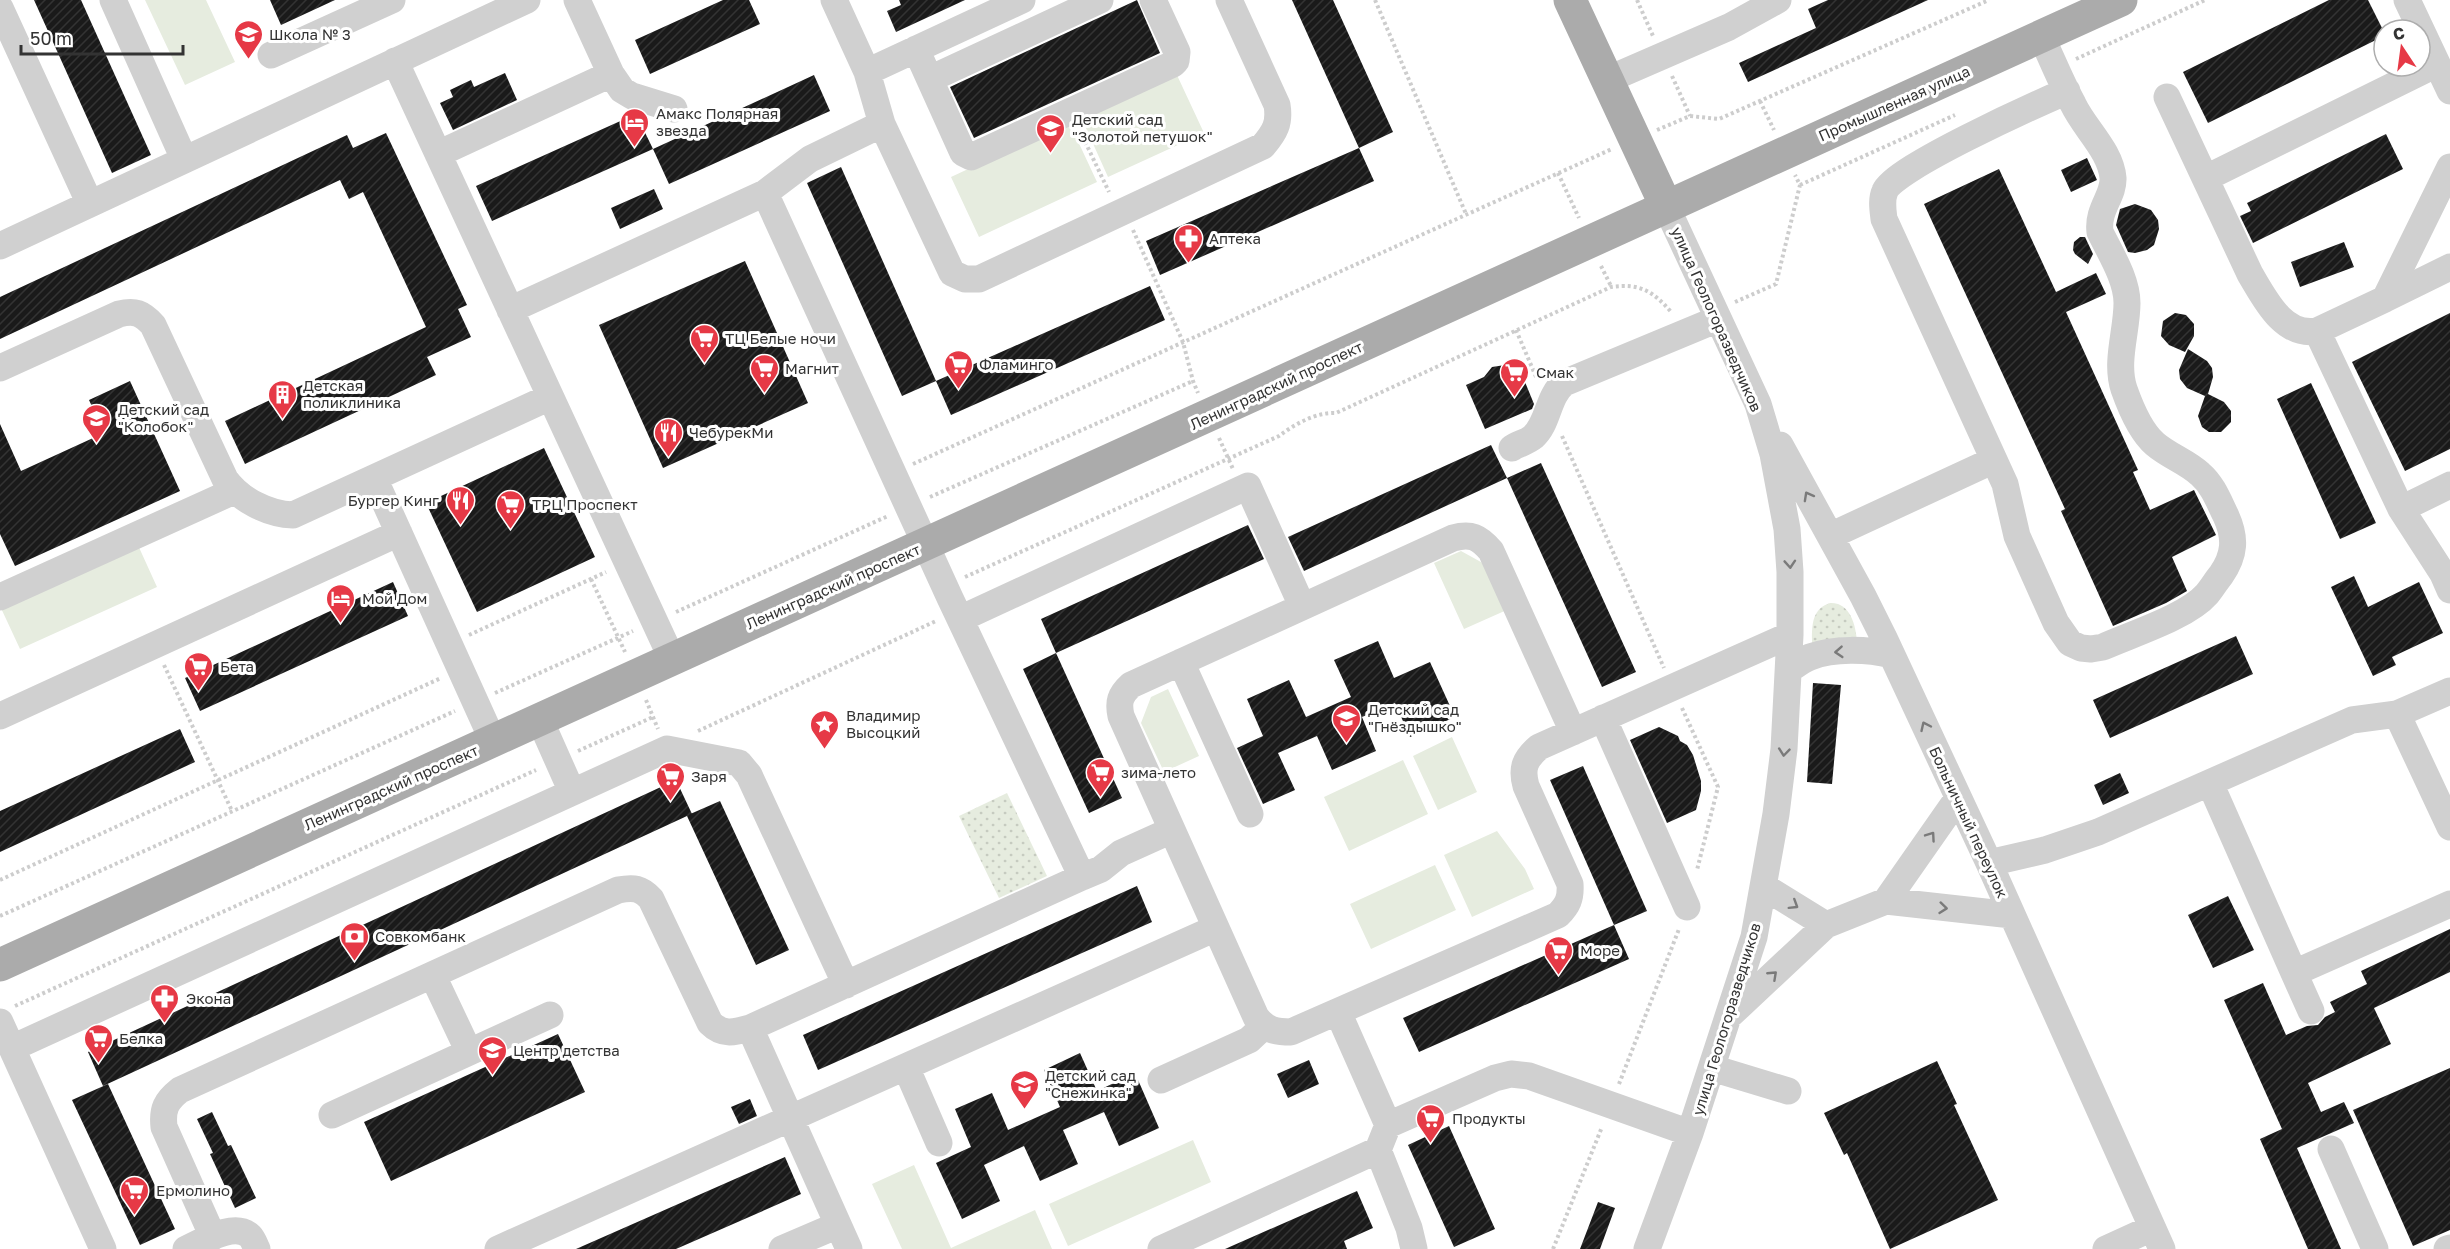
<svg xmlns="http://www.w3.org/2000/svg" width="2450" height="1249" viewBox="0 0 2450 1249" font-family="'Golos Text',sans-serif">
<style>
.grass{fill:url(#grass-dots)}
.green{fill:#e6ecdf}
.building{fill:url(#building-hatch)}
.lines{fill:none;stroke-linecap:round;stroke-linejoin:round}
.path{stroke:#cdcdcd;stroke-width:4;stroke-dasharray:3 3;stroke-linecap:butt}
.minor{stroke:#d0d0d0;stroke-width:27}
.major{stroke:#ababab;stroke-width:33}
.oneway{stroke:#7a7a7a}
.labels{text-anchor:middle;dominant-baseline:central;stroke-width:6;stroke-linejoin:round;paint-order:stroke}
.poi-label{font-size:15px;fill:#333;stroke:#fff;text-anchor:start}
.street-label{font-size:15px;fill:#333;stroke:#fff}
</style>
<defs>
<pattern id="grass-dots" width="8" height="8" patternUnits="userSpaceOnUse" patternTransform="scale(1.5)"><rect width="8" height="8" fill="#e6ecdf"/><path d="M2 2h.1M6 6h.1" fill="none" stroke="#c6cbc0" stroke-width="1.8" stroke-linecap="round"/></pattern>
<pattern id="building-hatch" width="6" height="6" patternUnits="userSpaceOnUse" patternTransform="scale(1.5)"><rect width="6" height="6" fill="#1a1a1a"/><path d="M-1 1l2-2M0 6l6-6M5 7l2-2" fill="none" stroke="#333"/></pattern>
</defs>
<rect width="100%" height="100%" fill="#fff"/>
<!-- grass -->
<path class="grass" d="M1830 603C1850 602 1856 625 1857 642L1812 644C1812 627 1811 609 1830 603Z
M1007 793 1047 876 999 898 959 816Z"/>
<!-- green -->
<path class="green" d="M145 0H206L235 62 185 85Z
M1176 73 1204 133 1108 177 1081 117Z
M1069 122 1097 182 979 237 951 177Z
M137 543 157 587 20 649 0 606Z
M1461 551 1490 567 1509 609 1464 629 1434 563Z
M1168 689 1199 756 1164 772 1141 723 1151 697Z
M1452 737 1477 792 1438 810 1413 756Z
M1403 760 1428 814 1349 851 1324 797Z
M1497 831 1525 869 1534 889 1472 917 1444 855Z
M1435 865 1456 910 1371 949 1350 904Z
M1193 1140 1211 1182 1068 1246 1049 1204Z
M914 1165 951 1248 1035 1210 1052 1249H902L872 1184Z"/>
<!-- building -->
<path class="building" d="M34 0H81L151 155 112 173Z
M270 0H335L281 25Z
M723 0H749L760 24 650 74 635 40Z
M899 0H965L896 32 887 11 901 5Z
M1137 0 1160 53 974 138 950 87Z
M1292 0H1333L1393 132 1359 148Z
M1828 0H1928L1748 82 1739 63 1816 28 1808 9Z
M2329 0H2368L2384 32V36L2208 123 2183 72Z
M505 73 517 100 453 130 440 103 453 97 450 90 471 80 474 87Z
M814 75 830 111 669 184 653 149Z
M636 114 653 149 492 221 476 186Z
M386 133 467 305 458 309 471 337 427 357 436 375 245 464 225 421 426 327 363 192 349 199 340 180 0 339V297L347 135 353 148Z
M2386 134 2403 169 2253 243 2240 216 2251 211 2247 203Z
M1359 148 1374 181 1160 275 1146 241Z
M2087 158 2097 180 2071 192 2061 170Z
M841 167 936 381 902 396 807 183Z
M1999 169 2056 292 2096 273 2106 294 2066 312 2138 470 2133 472 2150 510 2194 490 2216 535 2172 557 2187 591 2166 603 2113 626 2061 511 2065 509 1924 204Z
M654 189 663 209 620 229 611 208Z
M2135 204 2151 210 2158 220 2159 229 2154 245 2147 250 2135 253 2128 252 2116 225 2120 209Z
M2080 237H2085L2093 254 2088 264 2075 254 2073 250 2074 242Z
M2344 242 2354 267 2300 287 2291 262Z
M745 261 808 403 663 468 599 325Z
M1150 286 1165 320 951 415 936 381Z
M2175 313 2186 315 2194 324V336L2185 352 2169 345 2161 336 2163 321Z
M2450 313V449L2405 471 2352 362Z
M2188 349 2207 361 2212 368 2213 377 2208 394 2224 402 2231 411V422L2221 432H2209L2202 427 2198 416 2205 396 2187 388 2180 379 2179 370Z
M1505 365 1515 371 1520 383 1525 382 1534 404 1532 409 1485 429 1466 385 1484 377 1492 367Z
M130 381 180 491 15 566 0 534V424L21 471 104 433 89 400Z
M2311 383 2376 523 2340 539 2277 399Z
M1491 445 1507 478 1304 571 1288 537Z
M544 448 595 557 477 612 426 503Z
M1541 463 1636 672 1602 687 1507 478Z
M1248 525 1264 559 1056 653 1041 619Z
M2354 576 2368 607 2419 582 2443 633 2392 657 2396 665 2373 676 2331 587Z
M393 582 408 616 200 711 185 678Z
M2236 636 2253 674 2110 738 2093 700Z
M1378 641 1394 678 1430 662 1455 717 1410 737 1395 703 1362 717 1376 751 1332 770 1317 736 1278 753 1295 790 1263 804 1237 748 1263 736 1247 699 1289 680 1306 717 1351 697 1334 660Z
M1056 653 1122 798 1089 813 1023 669Z
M1813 683 1841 685 1832 784 1807 782Z
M1659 727 1678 736 1680 741 1687 745 1693 755 1701 781V791L1696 810 1667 823 1630 740Z
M180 729 195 762 0 852V811Z
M1583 766 1647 911 1614 925 1550 780Z
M2120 773 2129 793 2103 805 2094 785Z
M676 780 692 814 688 815 720 801 789 950 756 965 687 816 103 1086 88 1052Z
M1137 886 1152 922 818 1070 803 1035Z
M2228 896 2254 950 2213 968 2188 915Z
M1614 925 1629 959 1419 1052 1403 1018Z
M2450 929V972L2374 1008 2391 1044 2308 1083 2321 1112 2344 1102 2354 1123 2297 1148 2341 1249H2308L2260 1139 2282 1129 2224 1000 2263 983 2286 1035 2307 1026 2318 1025 2325 1017 2335 1012 2330 1002 2367 984 2361 971Z
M558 1034 585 1092 391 1181 364 1122Z
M1080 1053 1097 1091 1135 1073 1159 1128 1119 1146 1104 1112 1063 1130 1078 1164 1040 1181 1024 1146 984 1165 1000 1201 962 1219 936 1163 971 1147 955 1109 992 1093 1008 1130 1060 1107 1044 1070Z
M1309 1060 1319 1084 1288 1098 1277 1074Z
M1937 1061 1957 1104 1954 1105 1998 1200 1890 1249 1847 1153 1844 1155 1824 1113Z
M2450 1068V1230L2413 1246 2353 1110Z
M108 1084 175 1229 140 1245 72 1100Z
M750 1099 757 1116 739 1124 731 1107Z
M212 1112 228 1146 231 1145 256 1198 235 1208 210 1154 213 1153 197 1119Z
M1449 1126 1495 1229 1454 1247 1408 1145Z
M785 1157 801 1194 774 1206 676 1249H576Z
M1357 1191 1373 1228 1344 1241 1347 1249H1225Z
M1598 1202 1615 1208 1600 1249H1580Z"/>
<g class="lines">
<!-- path -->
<path class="path" d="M1375 0 1466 214
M1637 0 1653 36
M2076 59 2205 0
M1672 76 1690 116
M1760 101 1774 130
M1657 130 1690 116 1719 119 1989 0
M1080 131 1109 192
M1558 173 1579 218
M1800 185 1955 115
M1133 230 1183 342 1193 381 1198 393
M1601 266 1611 286
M1735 302 1776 284 1800 185 1795 175
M1516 330 1537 379
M1562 436 1664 668
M1219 438 1233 469
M913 464 1612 149
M930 497 1193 381
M965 577 1279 436C1295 424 1316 412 1336 413L1611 287C1640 283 1653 291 1672 313
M591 579 625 652
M676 612 888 516
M469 635 606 572
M164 665 232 811
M495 693 633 631
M646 700 658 729
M1682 708 1718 787 1697 870
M698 731 936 621
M578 751 653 717
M0 880 441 678
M0 916 455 711
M15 1006 536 770
M1619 1084 1679 929
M1553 1249 1602 1127"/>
<!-- minor -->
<path class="minor" d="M113 0 184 159
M834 0 867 72
M1022 0 867 72 882 124 810 159 765 193 950 598 960 619 1248 486 1302 606
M2407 0 2450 91
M0 8 90 204
M2041 36C2052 59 2061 82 2073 104 2084 128 2111 151 2113 178 2114 196 2097 209 2100 232 2110 253 2127 279 2127 303 2127 331 2115 362 2124 389 2130 406 2141 432 2155 444 2169 456 2187 462 2200 474 2213 485 2219 502 2226 516 2236 538 2235 555 2221 575 2216 581 2212 588 2207 594 2187 617 2132 634 2103 647L2091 649 2081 648 2070 643 2056 623 2017 536 2005 484 1884 219C1883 210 1881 200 1885 191 1894 168 2037 104 2067 91
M916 49 963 153 971 157 1173 64 1176 61 1177 52 1153 0
M271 55 392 0
M395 61 672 659
M611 74 622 90 632 96 674 109
M930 79 1100 0
M1607 80 1729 27 1778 0
M2167 97 2250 274C2265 299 2283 337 2317 331L2385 299 2450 167
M882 124 952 273 965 279H979L1263 146C1275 132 1280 123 1277 105L1229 0
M438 154 611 74 577 0
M2206 178 2437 64
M0 246 527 0
M2385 299 2450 267
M510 310 765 193
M2317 331 2401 509 2443 574 2450 590
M0 368 119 314C135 310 142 313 153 325L225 479C240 500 268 514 293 515L550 397
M1780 445 1863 596 1884 638 1989 863 2162 1249
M1512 448C1518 444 1527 442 1533 437 1549 423 1547 397 1564 383L1718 319
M374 478 493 741
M2401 509 2450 485
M1830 536 1994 460
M0 597 234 491
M960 619 1082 877
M1181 662 1250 814
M1789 670C1796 665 1802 660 1810 657 1834 648 1867 649 1892 655
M2397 714 2450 691
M0 716 399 533
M1603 718 1687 907
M540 720 572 792
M1573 732 1491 551C1479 537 1471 533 1453 538L1131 685C1120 695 1118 702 1121 716L1256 1017C1266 1030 1275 1032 1291 1032L1558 915C1568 905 1571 898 1570 884L1526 786C1521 768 1525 759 1539 747L1790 635
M2210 783 2294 973 2450 904
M1989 863 2045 850 2098 832 2352 720 2397 714 2450 827
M1763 886 1826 925
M1886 901 1958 798
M2294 973 2311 1011
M433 976 469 1052
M1338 1012 1388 1125 1378 1150 1409 1228 1414 1249
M1731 1014 1826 925 1886 901 2012 915
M0 1022 103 1249
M750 1028 849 1249
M12 1048 667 749 739 763 749 775 846 985
M906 1067 939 1143
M1712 1068 1788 1091
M1161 1080 1249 1040 1263 1027
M332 1115 550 1015
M1388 1125 1495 1078 1511 1074 1529 1076 1690 1133
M2331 1149 2375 1249
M213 1237 164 1127C162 1109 166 1101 180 1090L618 890C634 887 641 888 651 899L710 1023C722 1035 733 1033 750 1028L1082 877 1101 869 1121 853 1172 830
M186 1249C202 1242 234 1221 250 1236 253 1239 255 1245 257 1249
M498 1249 1216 928
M782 1249 838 1225
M1161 1249 1378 1150
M1647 1249 1690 1133 1754 937 1776 814 1784 749 1790 635V572L1787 529 1773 454 1758 404 1666 206
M2106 1249 2152 1228
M2447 1249 2450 1248"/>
<!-- major -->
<path class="major" d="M1570 0 1666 206
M0 965 2121 0"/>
</g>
<!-- one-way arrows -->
<defs><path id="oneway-chevron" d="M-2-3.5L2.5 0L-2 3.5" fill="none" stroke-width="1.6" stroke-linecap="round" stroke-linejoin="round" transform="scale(1.5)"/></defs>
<g class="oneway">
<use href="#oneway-chevron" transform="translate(1808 496) rotate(-119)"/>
<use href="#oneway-chevron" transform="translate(1790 564) rotate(86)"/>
<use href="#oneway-chevron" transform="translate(1839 652) rotate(176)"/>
<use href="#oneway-chevron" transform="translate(1925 726) rotate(-115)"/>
<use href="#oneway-chevron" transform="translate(1784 752) rotate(96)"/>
<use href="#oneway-chevron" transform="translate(1931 836) rotate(-55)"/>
<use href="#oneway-chevron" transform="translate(1794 905) rotate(32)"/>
<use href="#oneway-chevron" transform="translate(1943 908) rotate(6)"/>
<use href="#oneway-chevron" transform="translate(1773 975) rotate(-43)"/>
</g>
<!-- icons -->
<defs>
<symbol id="school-pin" viewBox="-11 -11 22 30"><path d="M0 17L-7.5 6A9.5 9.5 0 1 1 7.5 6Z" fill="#e63946" stroke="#fff"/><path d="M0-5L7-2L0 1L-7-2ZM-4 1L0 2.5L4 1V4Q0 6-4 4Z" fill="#fff"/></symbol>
<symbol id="hotel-pin" viewBox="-11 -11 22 30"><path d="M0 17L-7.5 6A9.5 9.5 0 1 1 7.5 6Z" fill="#e63946" stroke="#fff"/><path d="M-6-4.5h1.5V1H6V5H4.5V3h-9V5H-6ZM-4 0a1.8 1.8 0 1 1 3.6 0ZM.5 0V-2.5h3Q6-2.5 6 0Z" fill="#fff"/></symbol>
<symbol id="pharmacy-pin" viewBox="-11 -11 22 30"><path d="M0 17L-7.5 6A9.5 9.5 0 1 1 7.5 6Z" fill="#e63946" stroke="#fff"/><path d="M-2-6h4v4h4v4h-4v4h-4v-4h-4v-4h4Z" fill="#fff"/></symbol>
<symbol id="supermarket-pin" viewBox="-11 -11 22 30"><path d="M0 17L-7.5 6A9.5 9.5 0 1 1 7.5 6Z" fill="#e63946" stroke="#fff"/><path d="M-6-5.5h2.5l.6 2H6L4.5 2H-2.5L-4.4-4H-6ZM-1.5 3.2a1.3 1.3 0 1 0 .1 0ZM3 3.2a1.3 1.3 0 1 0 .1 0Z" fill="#fff"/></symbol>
<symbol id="building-pin" viewBox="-11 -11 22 30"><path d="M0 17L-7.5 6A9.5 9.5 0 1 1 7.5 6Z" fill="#e63946" stroke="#fff"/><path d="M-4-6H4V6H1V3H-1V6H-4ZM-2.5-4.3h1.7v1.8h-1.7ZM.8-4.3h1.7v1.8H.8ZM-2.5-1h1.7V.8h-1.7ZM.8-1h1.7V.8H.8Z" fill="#fff"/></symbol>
<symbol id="restaurant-pin" viewBox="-11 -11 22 30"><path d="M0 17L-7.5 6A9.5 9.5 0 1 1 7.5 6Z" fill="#e63946" stroke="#fff"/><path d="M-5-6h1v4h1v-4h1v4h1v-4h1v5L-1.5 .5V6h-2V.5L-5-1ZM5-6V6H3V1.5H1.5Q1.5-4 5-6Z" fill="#fff"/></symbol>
<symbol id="sight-pin" viewBox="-11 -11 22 30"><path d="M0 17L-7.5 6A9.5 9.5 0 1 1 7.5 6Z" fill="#e63946" stroke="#fff"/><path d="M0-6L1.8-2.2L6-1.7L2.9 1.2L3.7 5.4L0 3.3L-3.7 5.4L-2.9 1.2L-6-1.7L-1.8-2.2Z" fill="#fff"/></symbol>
<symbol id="bank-pin" viewBox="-11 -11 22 30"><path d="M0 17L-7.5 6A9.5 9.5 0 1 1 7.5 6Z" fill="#e63946" stroke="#fff"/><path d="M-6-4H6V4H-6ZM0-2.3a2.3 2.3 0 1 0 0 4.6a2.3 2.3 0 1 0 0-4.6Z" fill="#fff"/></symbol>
</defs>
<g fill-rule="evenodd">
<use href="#school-pin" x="232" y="18" width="33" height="45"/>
<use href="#hotel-pin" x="618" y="106" width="33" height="45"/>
<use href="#school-pin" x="1034" y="112" width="33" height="45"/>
<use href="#pharmacy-pin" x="1172" y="222" width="33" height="45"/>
<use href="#supermarket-pin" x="688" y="322" width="33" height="45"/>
<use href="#supermarket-pin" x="942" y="348" width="33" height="45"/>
<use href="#supermarket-pin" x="748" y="352" width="33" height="45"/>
<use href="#supermarket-pin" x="1498" y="356" width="33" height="45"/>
<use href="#building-pin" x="266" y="378" width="33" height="45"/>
<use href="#school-pin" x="80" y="402" width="33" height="45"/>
<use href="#restaurant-pin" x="652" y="416" width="33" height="45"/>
<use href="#restaurant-pin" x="444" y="484" width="33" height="45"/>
<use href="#supermarket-pin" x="494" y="488" width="33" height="45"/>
<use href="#hotel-pin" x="324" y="582" width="33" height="45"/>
<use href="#supermarket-pin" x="182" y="650" width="33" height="45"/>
<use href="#school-pin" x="1330" y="702" width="33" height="45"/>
<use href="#sight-pin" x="808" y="708" width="33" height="45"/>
<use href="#supermarket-pin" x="1084" y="756" width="33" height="45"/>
<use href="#supermarket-pin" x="654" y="760" width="33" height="45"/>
<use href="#bank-pin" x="338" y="920" width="33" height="45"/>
<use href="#supermarket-pin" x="1542" y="934" width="33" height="45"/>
<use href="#pharmacy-pin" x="148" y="982" width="33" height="45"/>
<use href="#supermarket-pin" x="82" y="1022" width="33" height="45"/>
<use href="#school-pin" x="476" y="1034" width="33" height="45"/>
<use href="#school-pin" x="1008" y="1068" width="33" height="45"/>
<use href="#supermarket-pin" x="1414" y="1102" width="33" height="45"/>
<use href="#supermarket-pin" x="118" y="1174" width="33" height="45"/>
</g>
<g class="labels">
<!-- poi labels -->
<g class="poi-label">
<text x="269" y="34">Школа № 3</text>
<text x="656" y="113">Амакс Полярная<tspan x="656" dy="17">звезда</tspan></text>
<text x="1072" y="119">Детский сад<tspan x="1072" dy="17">"Золотой петушок"</tspan></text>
<text x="1209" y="238">Аптека</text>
<text x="725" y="338">ТЦ Белые ночи</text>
<text x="979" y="364">Фламинго</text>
<text x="785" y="368">Магнит</text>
<text x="1536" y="372">Смак</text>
<text x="303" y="385">Детская<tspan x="303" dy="17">поликлиника</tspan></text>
<text x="118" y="409">Детский сад<tspan x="118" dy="17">"Колобок"</tspan></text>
<text x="689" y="432">ЧебурекМи</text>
<text x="439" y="500" text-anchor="end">Бургер Кинг</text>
<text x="532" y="504">ТРЦ Проспект</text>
<text x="362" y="598">Мой Дом</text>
<text x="220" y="666">Бета</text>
<text x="1368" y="709">Детский сад<tspan x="1368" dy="17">"Гнёздышко"</tspan></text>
<text x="846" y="715">Владимир<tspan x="846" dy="17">Высоцкий</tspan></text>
<text x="1121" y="772">зима-лето</text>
<text x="691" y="776">Заря</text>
<text x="375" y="936">Совкомбанк</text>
<text x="1580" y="950">Море</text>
<text x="186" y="998">Экона</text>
<text x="119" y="1038">Белка</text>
<text x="513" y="1050">Центр детства</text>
<text x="1045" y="1075">Детский сад<tspan x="1045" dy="17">"Снежинка"</tspan></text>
<text x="1452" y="1118">Продукты</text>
<text x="156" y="1190">Ермолино</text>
</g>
<!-- street labels -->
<g class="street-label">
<text transform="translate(1894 103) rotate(-24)">Промышленная улица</text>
<text transform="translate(1717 319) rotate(66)">улица Геологоразведчиков</text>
<text transform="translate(1276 385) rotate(-25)">Ленинградский проспект</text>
<text transform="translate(833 586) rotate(-24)">Ленинградский проспект</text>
<text transform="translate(391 787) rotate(-24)">Ленинградский проспект</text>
<text transform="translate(1969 822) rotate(65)">Больничный переулок</text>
<text transform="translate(1726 1019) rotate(-73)">улица Геологоразведчиков</text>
</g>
</g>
<!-- north arrow -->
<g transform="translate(2402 48) rotate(347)"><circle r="28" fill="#ffffff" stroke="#adadad" stroke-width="1.5"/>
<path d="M0-4.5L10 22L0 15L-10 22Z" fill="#e63946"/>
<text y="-9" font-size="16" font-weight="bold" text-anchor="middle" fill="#333333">С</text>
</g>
<!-- scale -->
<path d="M21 45v9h162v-9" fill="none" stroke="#333333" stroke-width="3"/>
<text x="30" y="45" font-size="18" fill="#333333" stroke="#ffffff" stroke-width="4.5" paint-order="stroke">50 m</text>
</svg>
